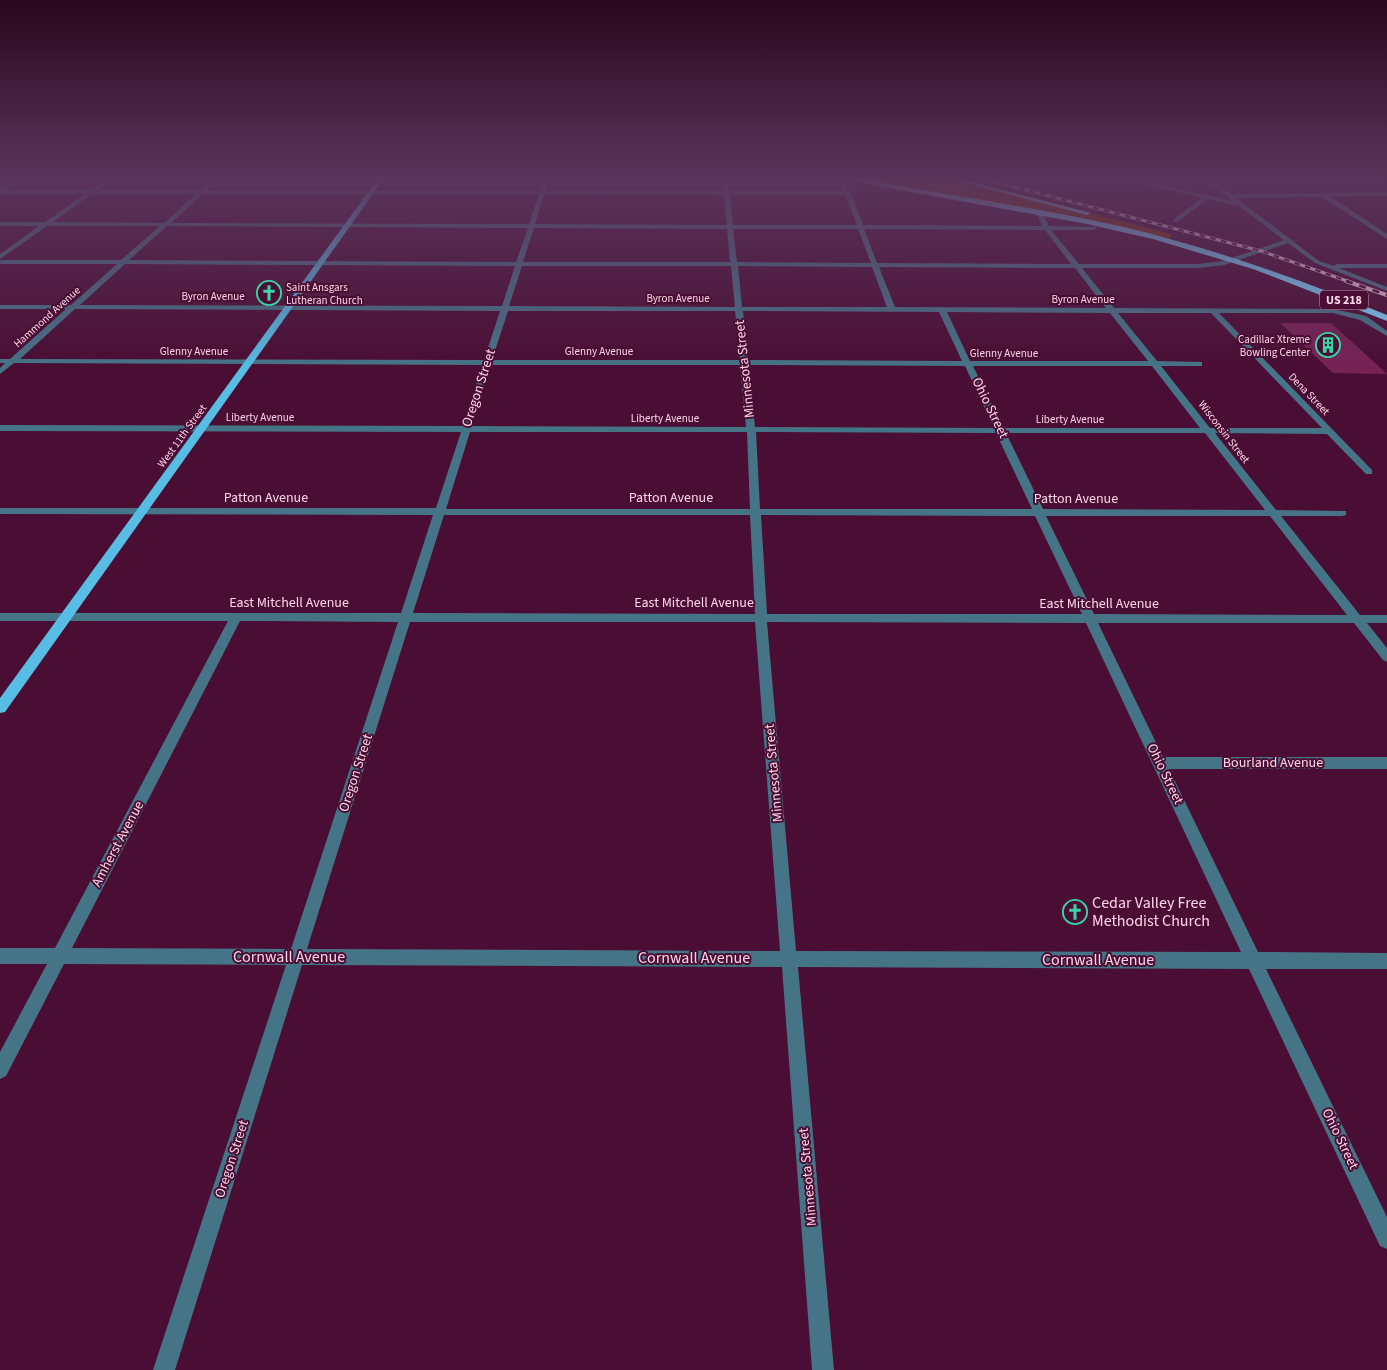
<svg xmlns="http://www.w3.org/2000/svg" width="1387" height="1370" viewBox="0 0 1387 1370" font-family="'Source Sans 3',sans-serif">
<style>
.green{fill:#7f3400}
.building{fill:#762255}
.lines{fill:none;stroke-linecap:round;stroke-linejoin:round}
.minor{fill:#467487;fill-rule:evenodd}
.major{fill:#57bde5;fill-rule:evenodd}
.highway{fill:#7ad7fe;fill-rule:evenodd}
.rail-far1-casing{stroke:#e8bfd3;stroke-width:3}
.rail-casing{stroke:#e8bfd3;stroke-width:4}
.rail-far1{stroke:#4a0d33;stroke-width:2;stroke-dasharray:5.5;stroke-linecap:butt}
.rail{stroke:#4a0d33;stroke-width:2.5;stroke-dasharray:7;stroke-linecap:butt}
.labels{text-anchor:middle;dominant-baseline:central;stroke-width:4;stroke-linejoin:round;paint-order:stroke}
.far-poi-label{font-size:11px;fill:#fdd6e8;stroke:#4a0d33;text-anchor:start}
.far-street-label{font-size:11px;fill:#fdd6e8;stroke:#4a0d33}
.shield{fill:#4a0d33;stroke:#c79ab2;stroke-width:1}
.shield-label{font-size:12px;font-weight:bold;fill:#fdd6e8}
.street-label{font-size:14px;fill:#fdd6e8;stroke:#4a0d33}
.near-poi-label{font-size:16px;fill:#fdd6e8;stroke:#4a0d33;text-anchor:start}
.near-street-label{font-size:16px;fill:#fdd6e8;stroke:#4a0d33}
</style>
<rect width="100%" height="100%" fill="#4a0d33"/>
<!-- green -->
<path class="green" d="M843 177H948L1172 234 1168 241 1123 230Z"/>
<!-- building -->
<path class="building" d="M1280 323H1331L1387 374 1333 373Z"/>
<g class="lines">
<!-- minor -->
<path class="minor" d="M18 177H24L4 190H90L109 177H115L97 190H200L216 177H222L207 191H540L544 177H550L545 191H724L722 177H728L729 191H844L836 177H842L851 193 863 225 1042 226 1037 214 1040 212 1043 214 1049 226 1096 227 1097 228 1094 230H1051L1079 264H1198L1223 261 1284 240 1239 206 1208 199 1177 222H1173V220L1202 198 1115 177H1124L1233 201 1202 177H1208L1231 194 1387 192V196H1330L1387 234V239L1322 197 1236 198 1319 261 1334 266 1337 264H1387V268H1339L1387 287V291L1315 263 1288 243 1224 265 1198 268H1082L1114 308 1333 309 1366 316 1387 331V336L1360 320 1333 313H1219L1372 470V474H1366L1327 434 1215 433 1276 510 1346 511V515L1342 516H1281L1360 615H1387V623H1367L1387 648V662L1383 660 1354 623H1098L1163 757H1387V769H1169L1258 952 1387 953V969H1266L1387 1217V1249L1380 1246 1249 969 798 967 834 1370H812L782 967 302 965 175 1370H153L286 965 64 964 6 1076 0 1079V1052L47 964H0V948H55L228 621H0V613H401L433 515 0 514V508H436L461 432 0 431V425L462 426 483 365 14 363 0 374V368L5 363H0V359H10L66 309H0V305H71L117 264H0V260H121L160 226H47L0 259V254L39 226H0V222H45L85 194H0V188ZM92 194H196L164 223 53 222ZM203 194H539L529 224 171 223ZM544 194 724 195 727 225 535 224ZM730 195H845L857 225H733ZM167 226 528 228 516 262 129 260ZM534 228 727 229 730 262H523ZM733 229H858L871 263 737 262ZM864 229 1045 230 1071 264 877 263ZM125 264 515 266 502 306 80 305ZM522 266H731L735 307 509 306ZM738 266 872 267 887 307H742ZM879 267 1075 268 1106 308 895 307ZM75 309 500 311 484 360 20 359ZM508 311H735L740 360H492ZM743 311 939 312 962 361 748 360ZM947 312 1110 313 1148 361H970ZM1118 313H1211L1322 428H1210L1161 366H1202V362L1157 361ZM491 365H740L746 427 471 426ZM748 365 965 366 994 428 755 427ZM973 366H1152L1200 428H1003ZM470 432H747L750 509H446ZM756 432 996 433 1032 509H760ZM1006 433H1205L1265 510 1043 509ZM444 515H750L755 614 413 613ZM761 515 1035 516 1082 614H767ZM1046 516H1270L1347 615 1094 614ZM240 621 398 622 291 949 72 948ZM410 622H755L780 951 307 949ZM767 622 1086 623 1241 952 796 951Z"/>
<!-- major -->
<path class="major" d="M379 177H385L5 712 0 713V698Z"/>
<!-- highway -->
<path class="highway" d="M840 177H852C942 195 1034 206 1124 227 1214 249 1301 279 1387 315V321L1253 269 1153 239 1087 224 878 186Z
M943 177H953L1091 213 1087 215Z"/>
<defs>
<path id="rail-far1" d="M976 177 1261 251 1350 282"/>
<path id="rail" d="M1346 281 1387 295"/>
</defs>
<!-- rail-far1 casing -->
<use href="#rail-far1" class="rail-far1-casing"/>
<!-- rail casing -->
<use href="#rail" class="rail-casing"/>
<!-- rail-far1 -->
<use href="#rail-far1" class="rail-far1"/>
<!-- rail -->
<use href="#rail" class="rail"/>
</g>
<!-- sky -->
<linearGradient id="sky" x2="0" y2="1"><stop stop-color="#29071c"/><stop offset="0.48" stop-color="#5a355b"/><stop offset="1" stop-color="#5a355b" stop-opacity="0"/></linearGradient>
<rect width="1387" height="369" fill="url(#sky)"/>
<!-- icons -->
<defs>
<symbol id="church-ring" viewBox="-11 -11 22 22"><circle r="9.5" fill="#4a0d33" stroke="#3ad4a5" stroke-width="1.5"/><path d="M-1.2-6h2.4v3.5h3.3v2.4h-3.3V6h-2.4V-.1h-3.3v-2.4h3.3Z" fill="#3ad4a5"/></symbol>
<symbol id="building-ring" viewBox="-11 -11 22 22"><circle r="9.5" fill="#4a0d33" stroke="#3ad4a5" stroke-width="1.5"/><path d="M-4-6H4V6H1V3H-1V6H-4ZM-2.5-4.3h1.7v1.8h-1.7ZM.8-4.3h1.7v1.8H.8ZM-2.5-1h1.7V.8h-1.7ZM.8-1h1.7V.8H.8Z" fill="#3ad4a5"/></symbol>
</defs>
<g fill-rule="evenodd">
<use href="#church-ring" x="255" y="279" width="28" height="28"/>
<use href="#building-ring" x="1314" y="331" width="28" height="28"/>
<use href="#church-ring" x="1061" y="898" width="28" height="28"/>
</g>
<g class="labels">
<!-- far-poi labels -->
<g class="far-poi-label">
<text x="286" y="287">Saint Ansgars<tspan x="286" dy="13">Lutheran Church</tspan></text>
<text x="1310" y="339" text-anchor="end">Cadillac Xtreme<tspan x="1310" dy="13">Bowling Center</tspan></text>
</g>
<!-- far-street labels -->
<g class="far-street-label">
<text x="213" y="296">Byron Avenue</text>
<text x="678" y="298">Byron Avenue</text>
<text x="1083" y="299">Byron Avenue</text>
<text transform="translate(47 317) rotate(-42)">Hammond Avenue</text>
<text x="194" y="351">Glenny Avenue</text>
<text x="599" y="351">Glenny Avenue</text>
<text x="1004" y="353">Glenny Avenue</text>
<text transform="translate(1309 394) rotate(46)">Dena Street</text>
<text x="260" y="417">Liberty Avenue</text>
<text x="665" y="418">Liberty Avenue</text>
<text x="1070" y="419">Liberty Avenue</text>
<text transform="translate(1224 432) rotate(52)">Wisconsin Street</text>
<text transform="translate(182 436) rotate(-54)">West 11th Street</text>
</g>
<!-- shield labels -->
<rect class="shield" x="1320" y="290.5" width="48" height="19" rx="4"/>
<g class="shield-label">
<text x="1344" y="300">US 218</text>
</g>
<!-- street labels -->
<g class="street-label">
<text transform="translate(745 369) rotate(-96)">Minnesota Street</text>
<text transform="translate(479 388) rotate(-72)">Oregon Street</text>
<text transform="translate(990 408) rotate(64)">Ohio Street</text>
<text x="266" y="498">Patton Avenue</text>
<text x="671" y="498">Patton Avenue</text>
<text x="1076" y="499">Patton Avenue</text>
<text x="289" y="603">East Mitchell Avenue</text>
<text x="694" y="603">East Mitchell Avenue</text>
<text x="1099" y="604">East Mitchell Avenue</text>
<text x="1273" y="763">Bourland Avenue</text>
<text transform="translate(356 773) rotate(-72)">Oregon Street</text>
<text transform="translate(774 773) rotate(-95)">Minnesota Street</text>
<text transform="translate(1165 774) rotate(64)">Ohio Street</text>
<text transform="translate(118 844) rotate(-62)">Amherst Avenue</text>
<text transform="translate(1340 1139) rotate(64)">Ohio Street</text>
<text transform="translate(232 1159) rotate(-72)">Oregon Street</text>
<text transform="translate(808 1177) rotate(-95)">Minnesota Street</text>
</g>
<!-- near-poi labels -->
<g class="near-poi-label">
<text x="1092" y="903">Cedar Valley Free<tspan x="1092" dy="18">Methodist Church</tspan></text>
</g>
<!-- near-street labels -->
<g class="near-street-label">
<text x="289" y="957">Cornwall Avenue</text>
<text x="694" y="958">Cornwall Avenue</text>
<text x="1098" y="960">Cornwall Avenue</text>
</g>
</g>
</svg>
